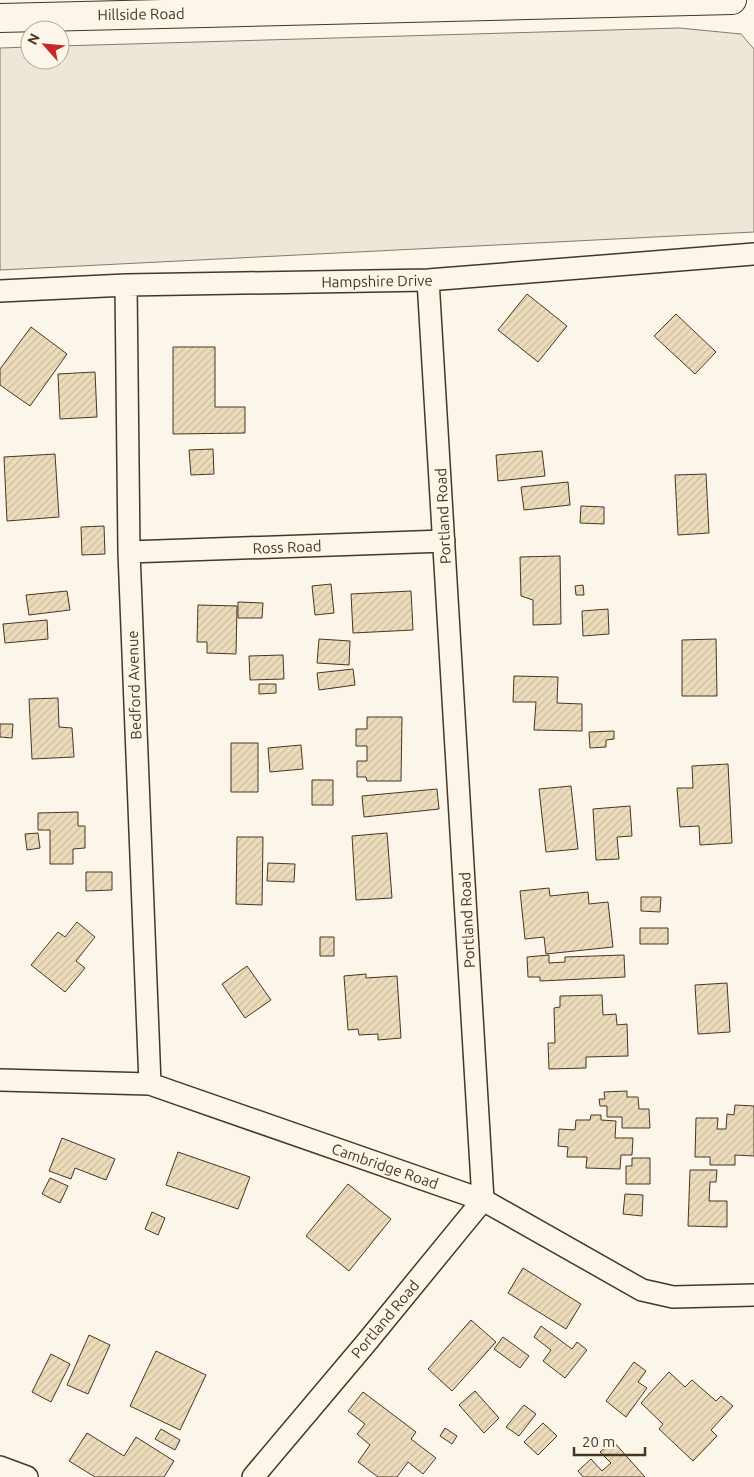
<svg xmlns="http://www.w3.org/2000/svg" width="754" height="1477" viewBox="0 0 754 1477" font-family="Ubuntu,sans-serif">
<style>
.green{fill:#ede6d9;stroke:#887966}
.building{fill:url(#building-hatch);stroke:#4a3520}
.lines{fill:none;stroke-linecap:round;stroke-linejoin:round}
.minor-casing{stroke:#4a3520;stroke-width:24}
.secondary-casing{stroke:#4a3520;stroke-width:30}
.minor{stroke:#fbf6e9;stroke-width:21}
.secondary{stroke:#fbf6e9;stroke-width:28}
.labels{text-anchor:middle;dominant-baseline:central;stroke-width:4;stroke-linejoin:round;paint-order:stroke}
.street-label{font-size:15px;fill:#4a3520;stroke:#fbf6e9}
</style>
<defs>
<pattern id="building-hatch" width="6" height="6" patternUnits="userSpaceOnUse" patternTransform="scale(1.25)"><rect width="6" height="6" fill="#ecdcbc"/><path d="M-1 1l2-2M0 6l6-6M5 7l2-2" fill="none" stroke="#ccbda1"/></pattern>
</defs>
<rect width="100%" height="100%" fill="#fbf6e9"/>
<!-- green -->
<path class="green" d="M679 28 741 34 754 49V232L0 270V48L30 47V60H60V46Z"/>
<!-- building -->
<path class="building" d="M527 294 567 326 538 362 498 330Z
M676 314 716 352 695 374 654 336Z
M31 327 67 354 30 406 0 385V369Z
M173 347H215V407H245V433L173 434Z
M95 372 97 417 60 419 58 374Z
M213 449 214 474 191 475 189 450Z
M542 451 545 476 498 481 496 455Z
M55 454 59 517 7 521 4 457Z
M706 474 709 533 678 535 675 475Z
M568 482 570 505 524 510 521 487Z
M581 506 604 507V524L580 523Z
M104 526 105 554 82 555 81 527Z
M560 556 561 624 533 625V600L521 596 520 557Z
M331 584 334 613 315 615 312 586Z
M583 585 584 595H576L575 586Z
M67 591 70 610 29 615 26 595Z
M411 591 413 630 353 633 351 594Z
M238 602 263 603 262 618H238Z
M198 605 237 606 236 654 207 653V642H197Z
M608 609 609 634 583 636 582 611Z
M47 620 48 639 5 643 3 624Z
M319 639 350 641 349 665 317 663Z
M716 639 717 696H682V640Z
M283 655 284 679 250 680 249 656Z
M353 669 355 685 319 690 317 673Z
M514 676 558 677 557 703 582 704V731L534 730 536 702H513Z
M259 684H276V693L259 694Z
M58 698 59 727 72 728 74 757 32 759 29 699Z
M367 717H402L401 781H367L366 777H357V761H367V746H356V729H367Z
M0 724H13L12 738 0 737Z
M614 731V739L606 740V747L590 748 589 732Z
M231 743H258V792H231Z
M301 745 303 769 270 772 268 748Z
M728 764 732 843 700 845 699 826 680 827 677 788H693L692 766Z
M312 780H333V805H312Z
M571 786 578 849 546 852 539 789Z
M437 789 439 809 364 817 362 796Z
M630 806 632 836 617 837 619 859 596 860 593 809Z
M78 812V826H85V848L73 849V864H50V830H38V813Z
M38 833 40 848 27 850 25 834Z
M387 833 392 898 356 900 352 836Z
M237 837H263L262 905 236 904Z
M268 863 295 864 294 882 267 881Z
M86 872H112V890L86 891Z
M549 888 550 896 588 892 589 904 608 902 613 947 546 954 544 937 525 939 520 891Z
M641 897H661L660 912 641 911Z
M77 922 95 937 76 961 85 968 65 992 31 965 58 932 65 937Z
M640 928H668V944H640Z
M320 937H334V956H320Z
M549 955V963L565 962V957L624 955 625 977 540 981V977H528L527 957Z
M247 966 271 1000 245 1018 222 984Z
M366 974V978L397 976 401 1038 378 1040V1034L359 1035 358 1029 348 1030 344 976Z
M727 983 730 1032 698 1034 695 985Z
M602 995 603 1015 616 1014 617 1025 627 1024 628 1056 586 1057V1068L549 1069 548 1043H555L554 1008 560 1007V996Z
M627 1091V1097H638L639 1109H649L650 1128H622V1117H607V1106H600L599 1099H605L604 1092Z
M735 1105 754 1106V1156L735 1155V1165H710V1157H695L696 1118H718L717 1129H726L727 1114 734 1115Z
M591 1115H601V1120L616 1121 615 1138H633L632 1155H621L620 1169 586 1168 587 1157H567L568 1147 558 1146 559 1129 575 1130 576 1120H590Z
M62 1138 115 1159 106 1180 75 1168 71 1179 49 1171Z
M178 1152 250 1177 238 1209 166 1185Z
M632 1158H650V1184H626V1166H632Z
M690 1170H717L716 1182H710L709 1201H727V1227L688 1226Z
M50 1178 68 1186 60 1203 42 1194Z
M348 1184 391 1219 349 1271 306 1236Z
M625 1194 643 1195 642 1216 623 1214Z
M152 1212 165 1218 158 1235 145 1229Z
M523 1268 581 1304 566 1329 508 1293Z
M471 1320 496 1342 452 1391 428 1369Z
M541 1326 572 1349 577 1342 587 1350 565 1378 543 1361 551 1350 534 1337Z
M89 1335 110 1345 88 1394 67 1385Z
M503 1337 529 1356 520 1368 494 1349Z
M156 1351 206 1375 180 1430 130 1406Z
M51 1354 70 1364 51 1402 32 1392Z
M634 1362 646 1371 638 1382 647 1388 626 1417 606 1401Z
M669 1372 685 1387 692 1380 716 1401 721 1396 733 1406 711 1430 717 1436 693 1461 659 1429 663 1424 641 1403Z
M475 1391 499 1418 484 1433 459 1405Z
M363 1392 416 1432 411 1439 436 1458 423 1474 408 1462 397 1477H378L358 1462 370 1445 357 1434 365 1424 348 1411Z
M524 1405 536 1414 519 1436 506 1427Z
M543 1423 557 1436 538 1455 524 1442Z
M445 1428 457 1436 452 1444 440 1436Z
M161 1429 180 1440 175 1450 155 1439Z
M87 1433 124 1456 136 1437 174 1461 164 1477H95L69 1461Z
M613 1441 645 1477H583L578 1471 591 1459 602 1471 611 1463 600 1452Z"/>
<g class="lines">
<defs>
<path id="minor" d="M126 285 129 552 150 1084
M0 291 126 285 428 280 754 254
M129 552 444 541
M0 1080 150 1084 483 1200 642 1290 673 1297 754 1295
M0 1467 27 1477
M253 1477 366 1343 483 1200 428 280"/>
<path id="secondary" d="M0 18 732 0"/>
</defs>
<!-- minor casing -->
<use href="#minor" class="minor-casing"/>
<!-- secondary casing -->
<use href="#secondary" class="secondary-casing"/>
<!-- minor -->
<use href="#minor" class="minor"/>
<!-- secondary -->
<use href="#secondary" class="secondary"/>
</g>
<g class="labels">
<!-- street labels -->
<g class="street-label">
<text transform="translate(141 14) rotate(-1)">Hillside Road</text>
<text transform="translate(377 281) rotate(-1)">Hampshire Drive</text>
<text transform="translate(443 516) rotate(-93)">Portland Road</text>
<text transform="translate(287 547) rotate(-2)">Ross Road</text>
<text transform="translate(134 685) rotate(-92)">Bedford Avenue</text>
<text transform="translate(467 920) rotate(-93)">Portland Road</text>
<text transform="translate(385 1166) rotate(19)">Cambridge Road</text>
<text transform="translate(385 1319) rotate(-50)">Portland Road</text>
</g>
</g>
<!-- north arrow -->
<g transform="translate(45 45) rotate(297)"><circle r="24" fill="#fbf6e9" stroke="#b4a999"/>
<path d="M0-4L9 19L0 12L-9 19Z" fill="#c62828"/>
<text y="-8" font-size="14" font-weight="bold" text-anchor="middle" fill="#4a3520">N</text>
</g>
<!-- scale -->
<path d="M574 1447v8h71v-8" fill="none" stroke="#4a3520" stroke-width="2.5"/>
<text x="582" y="1447" font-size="15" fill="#4a3520" stroke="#fbf6e9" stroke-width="4" paint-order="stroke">20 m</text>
</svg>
